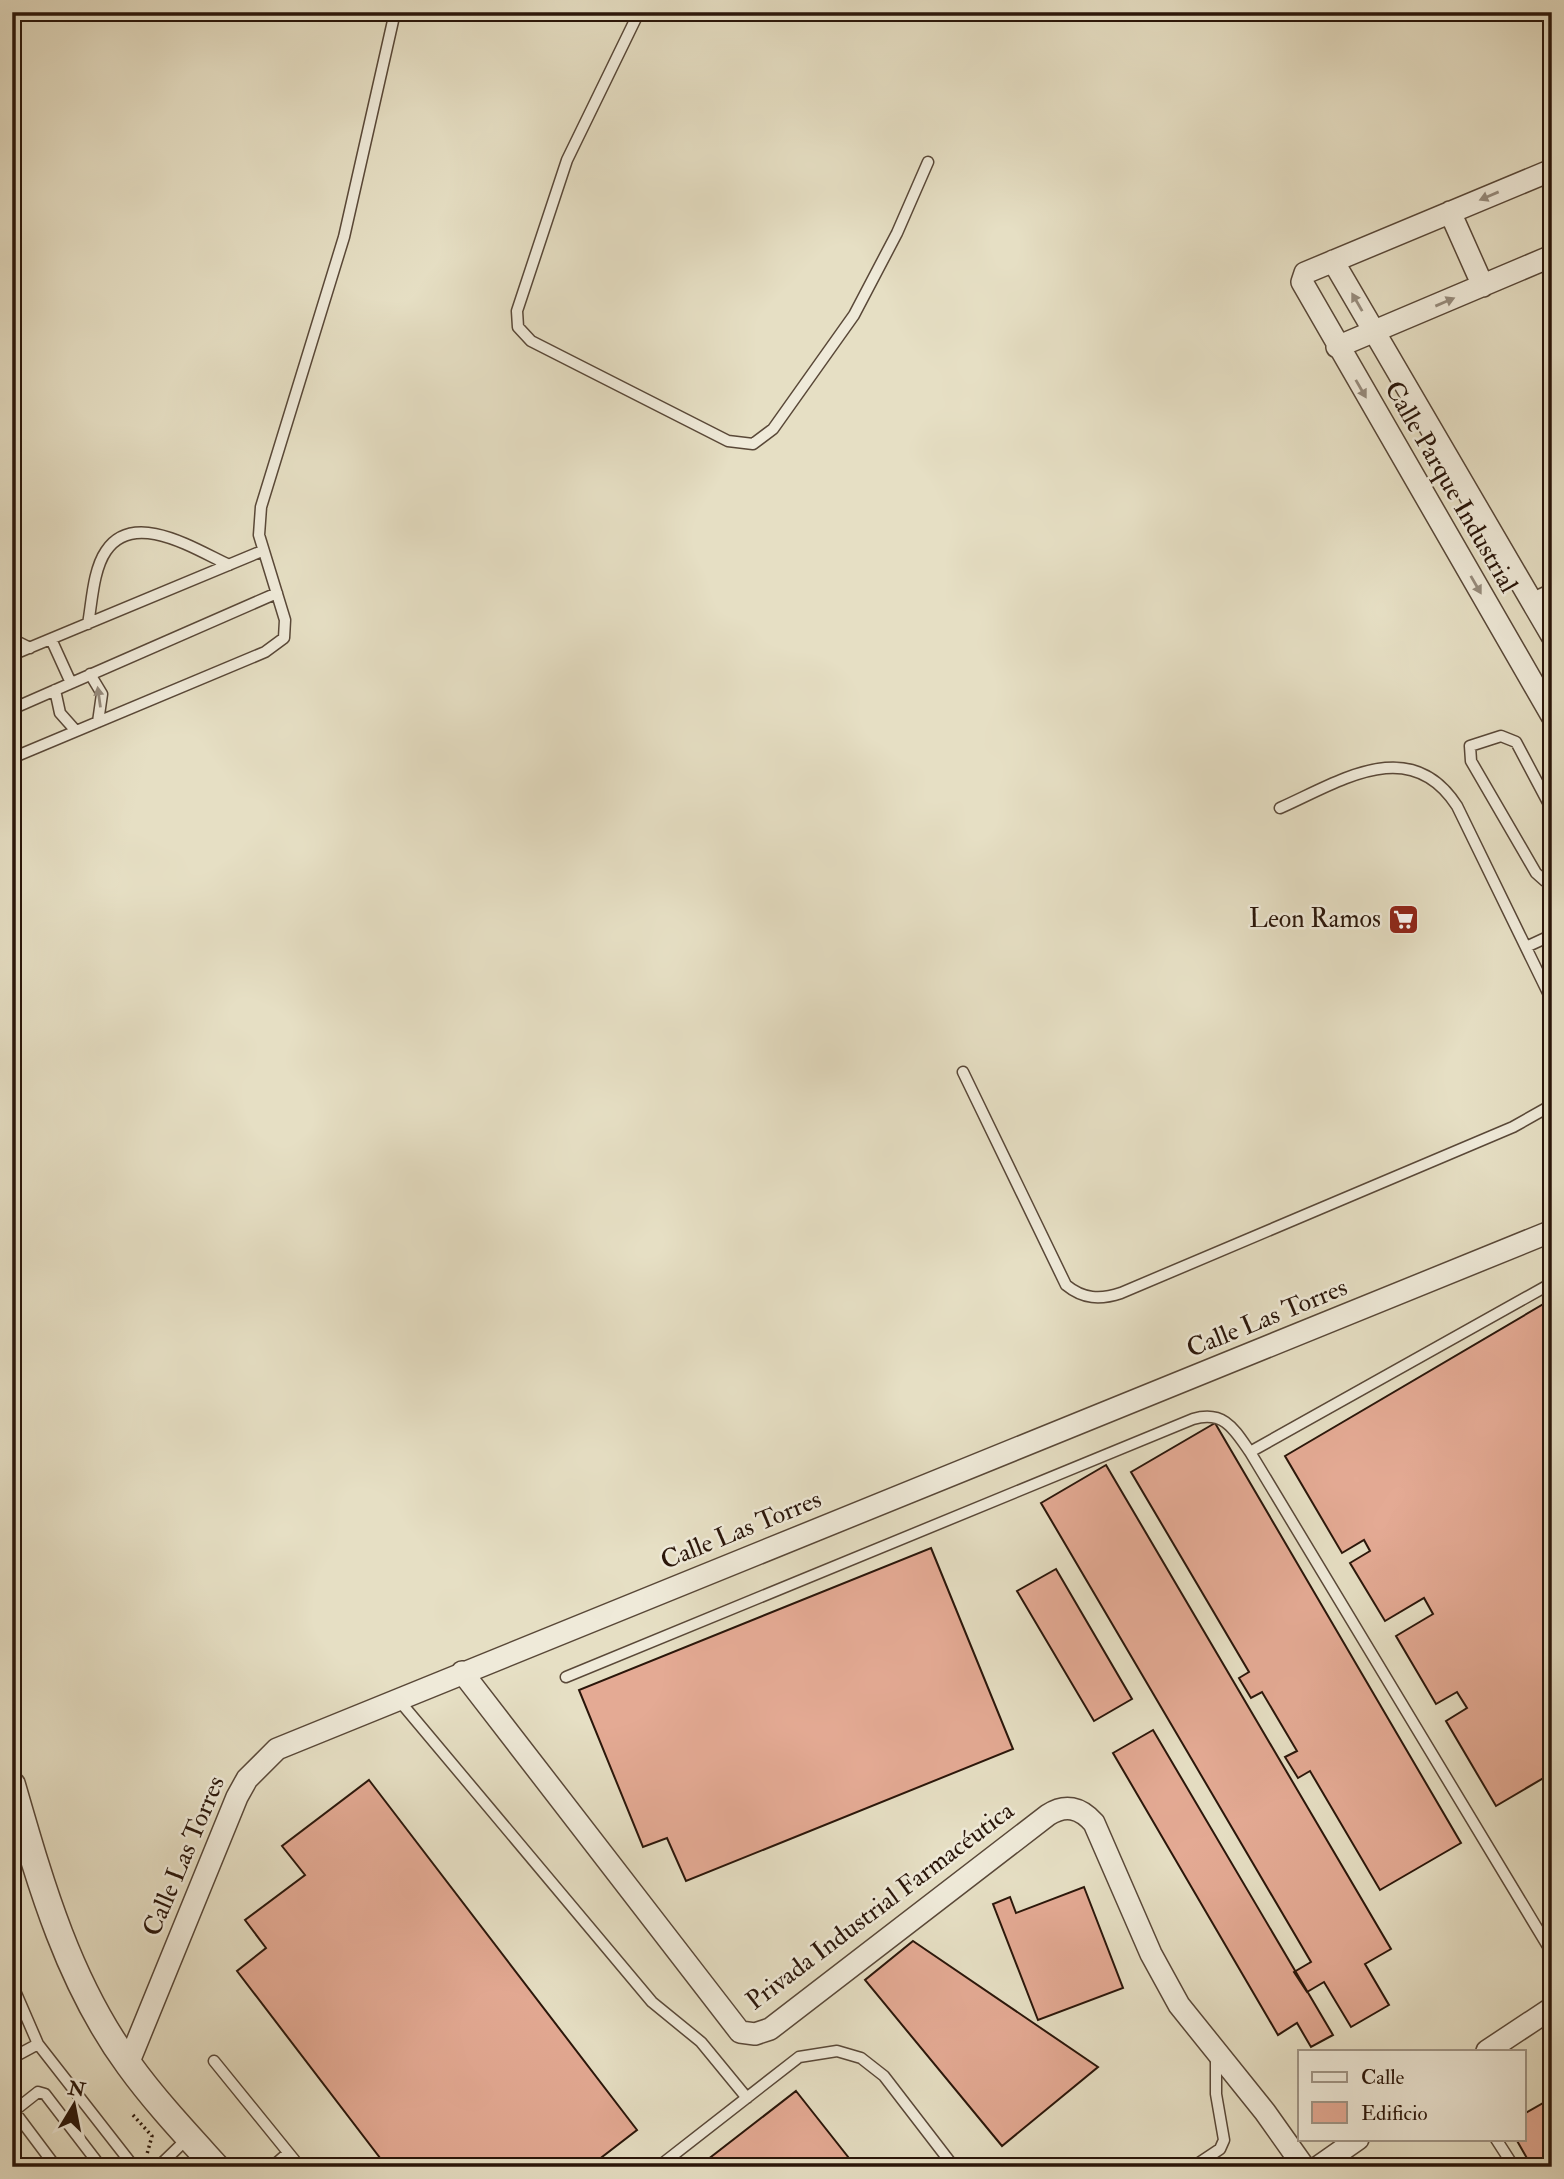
<svg xmlns="http://www.w3.org/2000/svg" width="1564" height="2179" viewBox="0 0 1564 2179" font-family="'IM FELL Double Pica',serif">
<style>
.building{fill:#e4aa94;stroke:#2a160a;stroke-width:2}
.lines{fill:none;stroke-linecap:round;stroke-linejoin:round}
.service-casing{stroke:#594838;stroke-width:13}
.minor-casing{stroke:#594838;stroke-width:24}
.tertiary-casing{stroke:#594838;stroke-width:29}
.path{stroke:#2a160a;stroke-width:3.5;stroke-dasharray:2 3.5;stroke-linecap:butt}
.service{stroke:#efead9;stroke-width:10}
.minor{stroke:#efead9;stroke-width:21}
.tertiary{stroke:#efead9;stroke-width:26}
.oneway{fill:#968b7c}
.labels{text-anchor:middle;dominant-baseline:central;stroke-width:5;stroke-linejoin:round;paint-order:stroke}
.street-label{font-size:26px;fill:#2a160a;stroke:#efead9}
.poi-label{font-size:26px;fill:#2a160a;stroke:#efead9;text-anchor:end}
</style>
<rect width="100%" height="100%" fill="#e6dfc4"/>
<filter id="stains"><feTurbulence type="fractalNoise" baseFrequency=".00286" numOctaves="4"/><feColorMatrix values="0 0 0 0 .2 0 0 0 0 .09 0 0 0 0 .02 0 0 0 .5 -.17"/></filter>
<radialGradient id="worn" r=".72"><stop offset=".6" stop-color="#630" stop-opacity="0"/><stop offset="1" stop-color="#630" stop-opacity=".3"/></radialGradient>
<!-- building -->
<path class="building" d="M1552 1299V1773L1496 1806 1446 1721 1467 1708 1457 1692 1436 1704 1396 1636 1433 1614 1424 1598 1385 1621 1350 1563 1370 1551 1364 1540 1342 1553 1285 1456Z
M1215 1423 1461 1843 1380 1890 1310 1771 1298 1778 1285 1757 1297 1751 1262 1692 1251 1698 1239 1678 1249 1672 1131 1472Z
M1106 1465 1391 1949 1365 1964 1389 2005 1351 2027 1324 1982 1307 1992 1294 1972 1311 1962 1041 1503Z
M931 1548 1013 1749 686 1881 667 1838 643 1847 579 1690Z
M1056 1569 1132 1699 1094 1721 1017 1591Z
M1153 1730 1333 2035 1311 2047 1297 2023 1278 2035 1113 1753Z
M369 1780 637 2130 589 2167H387L237 1971 266 1948 245 1920 305 1875 282 1846Z
M1084 1887 1123 1988 1038 2020 993 1904 1010 1897 1016 1913Z
M913 1941 1098 2067 1002 2146 865 1980Z
M796 2091 856 2167H698Z
M1552 2098V2167H1532L1516 2139H1524V2114Z"/>
<g class="lines">
<defs>
<path id="service" d="M639 12 567 160 517 311 518 327 531 341 728 441 753 444 773 429 854 315 897 233 928 162
M12 27 18 12
M1530 599 1552 589
M88 624C92 602 93 570 106 551 134 509 196 550 229 565
M12 639 30 648
M51 639 71 683
M12 655 262 551
M90 674 102 694 98 722
M55 690 60 713 76 731
M12 709 277 593
M12 758 265 652 284 638 285 620 259 535 261 507 344 237 395 12
M1280 808C1339 782 1410 733 1457 806L1552 1001
M1552 810 1516 742 1501 736 1470 746 1471 761 1536 873 1545 881H1552
M1526 947 1552 935
M963 1072 1066 1285C1083 1299 1100 1300 1121 1293L1513 1127 1552 1105
M1250 1452 1552 1283
M566 1677 1193 1419C1224 1410 1234 1429 1250 1452L1552 1953
M397 1698 652 2002 701 2042 747 2098
M12 1984 38 2044 134 2167
M12 2058 38 2044
M214 2061 300 2167
M1496 2139 1514 2167
M56 2167 14 2111 38 2092 45 2094 101 2167
M158 2167 189 2137
M272 2167 288 2153
M658 2167 799 2057 837 2051 861 2058 884 2076 954 2167
M1193 2167 1220 2149 1224 2140 1216 2094V2055"/>
<path id="minor" d="M1552 170 1305 273 1302 282 1552 716
M1450 212 1483 286
M1333 261 1552 636
M1337 347 1552 256
M462 1672 740 2032 755 2034 770 2029 1048 1815C1065 1804 1080 1807 1094 1823L1151 1954 1179 2005 1265 2112 1304 2167
M1487 2051 1552 2008
M128 2064 237 1797 247 1779 277 1749 1552 1231
M1318 2167 1358 2139"/>
<path id="tertiary" d="M12 1785C40 1882 68 1982 129 2065 155 2101 186 2134 216 2167"/>
</defs>
<!-- service casing -->
<use href="#service" class="service-casing"/>
<!-- minor casing -->
<use href="#minor" class="minor-casing"/>
<!-- tertiary casing -->
<use href="#tertiary" class="tertiary-casing"/>
<!-- path -->
<path class="path" d="M133 2115 152 2136 147 2154"/>
<!-- service -->
<use href="#service" class="service"/>
<!-- minor -->
<use href="#minor" class="minor"/>
<!-- tertiary -->
<use href="#tertiary" class="tertiary"/>
</g>
<!-- one-way arrows -->
<defs><path id="oneway-solid" d="M-6-.8H1V-3.2L6.5 0L1 3.2V.8H-6Z" transform="scale(1.75)"/></defs>
<g class="oneway">
<use href="#oneway-solid" transform="translate(1489 196) rotate(157)"/>
<use href="#oneway-solid" transform="translate(1357 302) rotate(-120)"/>
<use href="#oneway-solid" transform="translate(1445 302) rotate(-23)"/>
<use href="#oneway-solid" transform="translate(1361 389) rotate(60)"/>
<use href="#oneway-solid" transform="translate(1476 585) rotate(60)"/>
<use href="#oneway-solid" transform="translate(99 697) rotate(-98)"/>
</g>
<!-- icons -->
<defs>
<symbol id="supermarket-square" viewBox="-11 -11 22 22"><rect x="-9" y="-9" width="18" height="18" rx="4" fill="#8f2418" stroke="#efead9"/><path d="M-6-5.5h2.5l.6 2H6L4.5 2H-2.5L-4.4-4H-6ZM-1.5 3.2a1.3 1.3 0 1 0 .1 0ZM3 3.2a1.3 1.3 0 1 0 .1 0Z" fill="#fff"/></symbol>
</defs>
<g fill-rule="evenodd">
<use href="#supermarket-square" x="1386" y="902" width="35" height="35"/>
</g>
<g class="labels">
<!-- street labels -->
<g class="street-label">
<text transform="translate(1451 487) rotate(60)">Calle Parque Industrial</text>
<text transform="translate(1267 1318) rotate(-22)">Calle Las Torres</text>
<text transform="translate(741 1530) rotate(-22)">Calle Las Torres</text>
<text transform="translate(184 1856) rotate(-67)">Calle Las Torres</text>
<text transform="translate(880 1906) rotate(-37)">Privada Industrial Farmacéutica</text>
</g>
<!-- poi labels -->
<g class="poi-label">
<text x="1381" y="919">Leon Ramos</text>
</g>
</g>
<!-- margin -->
<rect width="1564" height="2179" fill="none" stroke="#e6dfc4" stroke-width="42"/>
<rect x="14" y="14" width="1536" height="2151" fill="none" stroke="#2a160a" stroke-width="3.5"/>
<rect x="21" y="21" width="1522" height="2137" fill="none" stroke="#2a160a" stroke-width="2"/>
<!-- legend -->
<rect x="1298" y="2050" width="228" height="91" fill="#efead9" stroke="#a09586" stroke-width="2"/>
<rect x="1312" y="2072" width="35" height="10" fill="#efead9" stroke="#a09586" stroke-width="2"/>
<text x="1361" y="2084" font-size="21" fill="#2a160a">Calle</text>
<rect x="1312" y="2102" width="35" height="21" fill="#e4aa94" stroke="#a09586" stroke-width="2"/>
<text x="1361" y="2120" font-size="21" fill="#2a160a">Edificio</text>
<!-- north arrow -->
<g transform="translate(74 2105) rotate(10)" stroke="#efead9" stroke-width="5" paint-order="stroke">
<path d="M0-5L12 26L0 18L-12 26Z" fill="#2a160a"/>
<text y="-10" font-size="19" font-weight="bold" text-anchor="middle" fill="#2a160a">N</text>
</g>
<rect width="100%" height="100%" filter="url(#stains)"/>
<rect width="100%" height="100%" fill="url(#worn)"/>
</svg>
